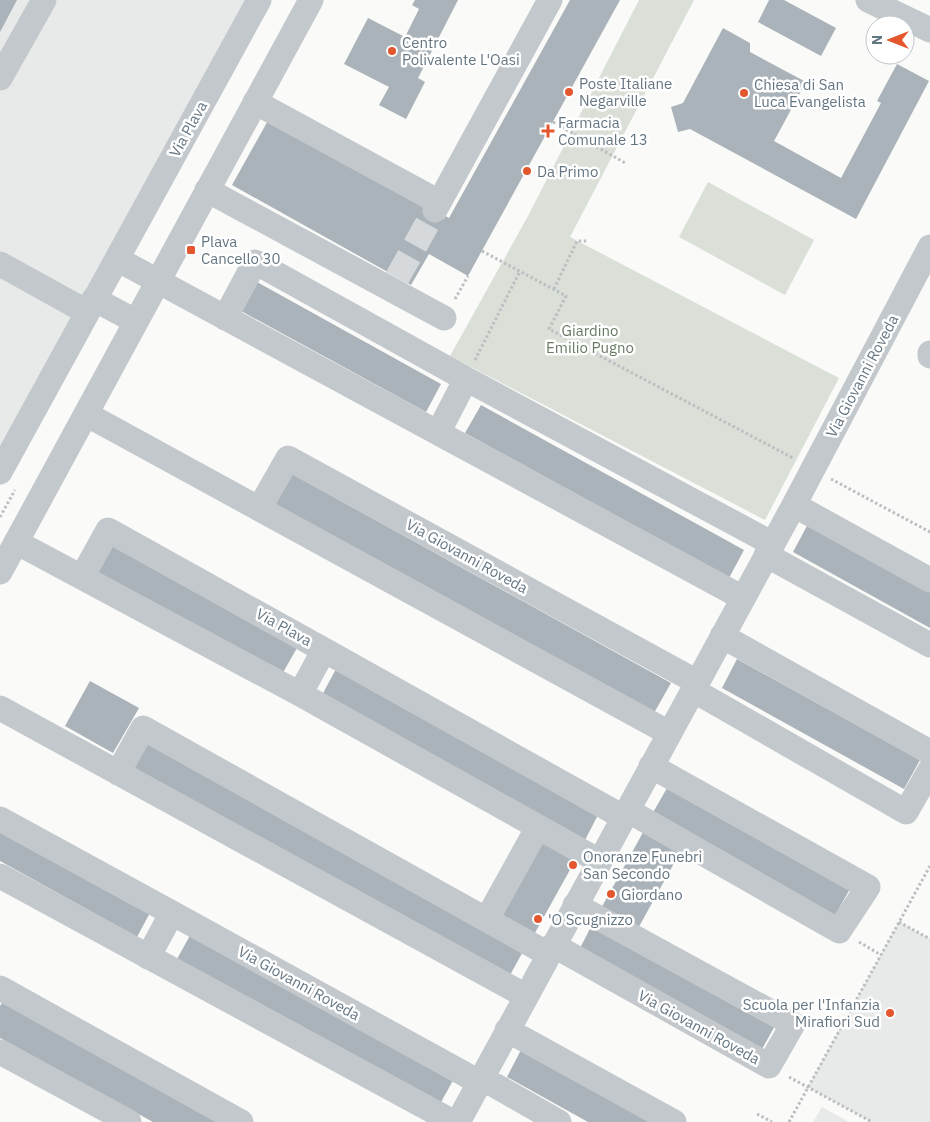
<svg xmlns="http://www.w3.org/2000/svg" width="930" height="1122" viewBox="0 0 930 1122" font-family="'IBM Plex Sans',sans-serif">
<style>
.built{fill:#e8e9e9}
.green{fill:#dadfd7}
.building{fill:#aab3b9}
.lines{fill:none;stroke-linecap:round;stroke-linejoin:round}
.minor-tunnel{stroke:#d5d9db;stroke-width:25;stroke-dasharray:25 12;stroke-linecap:butt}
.path{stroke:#bbbfc2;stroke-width:3;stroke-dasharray:2.5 2.5;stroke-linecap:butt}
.minor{stroke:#c3c8cc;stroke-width:25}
.poi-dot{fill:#e4572e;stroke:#fff;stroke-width:2}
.labels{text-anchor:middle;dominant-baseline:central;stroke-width:5;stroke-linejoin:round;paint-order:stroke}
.poi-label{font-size:15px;fill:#657683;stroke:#fff;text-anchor:start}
.street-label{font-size:15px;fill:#657683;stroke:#fff}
.park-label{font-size:15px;fill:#687a64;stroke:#fff}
</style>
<rect width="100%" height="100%" fill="#fafaf8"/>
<!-- built -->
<path class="built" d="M0 0H247L0 449Z
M899 922 930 939V1122H872L808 1087Z
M822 1107 849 1122H813Z"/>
<!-- green -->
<path class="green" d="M639 0H694L570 237 839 378 765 520 450 356 528 216Z
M708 182 814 240 785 295 679 237Z"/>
<!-- building -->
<path class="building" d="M0 0H17L0 32Z
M415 0H458L418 78 425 82 406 119 379 105 389 87 344 64 368 18 405 37 419 9 412 5Z
M570 0H620L468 276 429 254 411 285 232 185 270 117 449 218Z
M769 0H784L836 28 821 56 758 22Z
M723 28 750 43V52L806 82 774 141 841 178 881 103 877 101 897 64 929 81 856 219 690 129 678 132 671 107 683 103Z
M257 282 441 384 426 412 241 311Z
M481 405 744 550 729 578 465 433Z
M292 474 671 683 654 713 275 505Z
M808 524 930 591V628L793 552Z
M112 546 297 648 281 676 96 575Z
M737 659 920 760 904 789 722 688Z
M336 669 599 813 584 842 321 697Z
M90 681 139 708 113 753 65 726Z
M148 738 526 946 509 977 131 769Z
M667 788 850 889 834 917 651 816Z
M0 825 152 909 137 937 0 861Z
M646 827 683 847 636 932 599 912Z
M538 838 576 859 531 940 493 919Z
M594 921 777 1022 761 1051 579 950Z
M193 930 456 1075 440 1104 177 959Z
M4 1000 226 1122H153L0 1038V1006Z
M522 1048 656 1122H588L507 1077Z"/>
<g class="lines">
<!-- minor-tunnel -->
<path class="minor-tunnel" d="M397 278 435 210"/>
<!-- path -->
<path class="path" d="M553 122 627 164
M482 251 566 296 549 329 793 458
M554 289 577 241H587
M455 299 468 276
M475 360 520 271
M831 479 930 532
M0 517 15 490
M899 922 930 939
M859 942 881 955
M789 1077 872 1122
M757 1114 772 1122
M789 1122 930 866"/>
<!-- minor -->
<path class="minor" d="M868 0 930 30
M0 78 44 0
M255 102 439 202
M207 190 444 318
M435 210 550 0
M117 259 743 598
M0 264 87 312
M94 299 135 321
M225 318 255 262 466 379 438 433
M930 353V356
M466 379 773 544
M86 414 669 733
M0 472 259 0
M794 505 930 580
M259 509 288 458 697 682
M16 542 300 694 599 861
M766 555 930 645
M0 572 311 0
M82 577 108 530 324 650 300 694
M722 636 930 752
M324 650 623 817
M693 690 906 812 930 770
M0 708 526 996
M118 773 143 728 548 954
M627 810 839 931 868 887 651 766
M0 819 172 913 148 957
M0 876 453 1122
M172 913 479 1082
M487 919 538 827
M553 945 769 1066 793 1024 575 905
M0 988 241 1122
M507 1030 674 1122
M0 1052 129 1122
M482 1078 559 1122
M458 1122 794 505 930 247"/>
</g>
<!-- markers -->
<g class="poi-dot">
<circle cx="392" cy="51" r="5"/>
<circle cx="569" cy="92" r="5"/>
<circle cx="744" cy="93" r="5"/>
<path d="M545.5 123.5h5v5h5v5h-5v5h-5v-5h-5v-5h5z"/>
<circle cx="527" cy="171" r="5"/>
<rect x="186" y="245" width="10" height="10" rx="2.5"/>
<circle cx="573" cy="865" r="5"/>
<circle cx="611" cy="894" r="5"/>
<circle cx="538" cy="919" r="5"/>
<circle cx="890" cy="1013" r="5"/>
</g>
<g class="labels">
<!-- poi labels -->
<g class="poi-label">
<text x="402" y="42">Centro<tspan x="402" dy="17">Polivalente L'Oasi</tspan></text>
<text x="579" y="83">Poste Italiane<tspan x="579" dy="17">Negarville</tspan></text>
<text x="754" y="84">Chiesa di San<tspan x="754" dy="17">Luca Evangelista</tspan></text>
<text x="558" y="122">Farmacia<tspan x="558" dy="17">Comunale 13</tspan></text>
<text x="537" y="171">Da Primo</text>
<text x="201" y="241">Plava<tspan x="201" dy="17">Cancello 30</tspan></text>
<text x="583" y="856">Onoranze Funebri<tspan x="583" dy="17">San Secondo</tspan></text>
<text x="621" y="894">Giordano</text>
<text x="548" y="919">'O Scugnizzo</text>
<text x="880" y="1004" text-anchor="end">Scuola per l'Infanzia<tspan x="880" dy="17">Mirafiori Sud</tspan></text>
</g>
<!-- street labels -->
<g class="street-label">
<text transform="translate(188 129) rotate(-61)">Via Plava</text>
<text transform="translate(862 376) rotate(-62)">Via Giovanni Roveda</text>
<text transform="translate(467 556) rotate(29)">Via Giovanni Roveda</text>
<text transform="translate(284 627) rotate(29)">Via Plava</text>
<text transform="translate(299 983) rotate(29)">Via Giovanni Roveda</text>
<text transform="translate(699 1027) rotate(29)">Via Giovanni Roveda</text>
</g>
<!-- park labels -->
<g class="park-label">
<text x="590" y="330">Giardino<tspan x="590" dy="17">Emilio Pugno</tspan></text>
</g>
</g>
<!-- north arrow -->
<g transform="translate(890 40) rotate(270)"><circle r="24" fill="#ffffff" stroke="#c1c8cd"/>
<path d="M0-4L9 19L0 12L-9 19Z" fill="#e4572e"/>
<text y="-8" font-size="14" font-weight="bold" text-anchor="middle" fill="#657683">N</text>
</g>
</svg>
